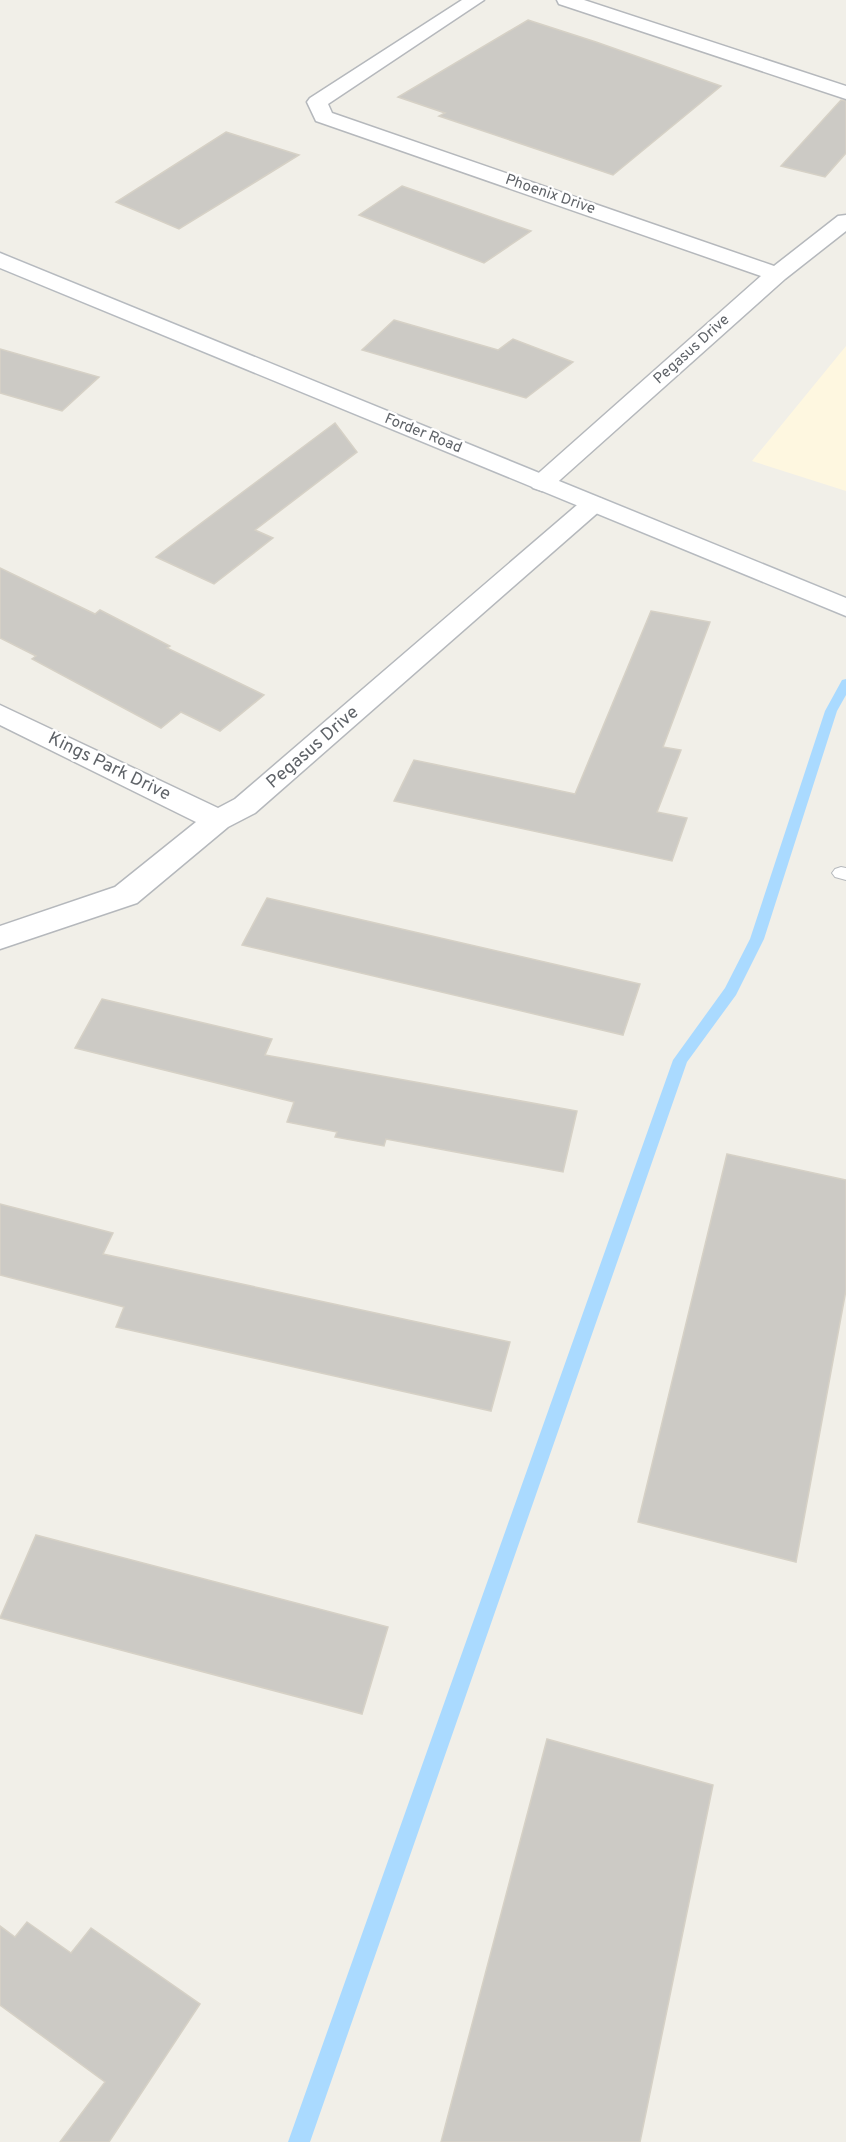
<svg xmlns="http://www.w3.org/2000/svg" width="846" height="2142" viewBox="0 0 846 2142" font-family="Overpass,sans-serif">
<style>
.commercial{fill:#fef7e0}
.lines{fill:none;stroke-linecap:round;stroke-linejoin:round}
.stream{fill:#aadaff;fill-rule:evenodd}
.building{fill:#cccac5;stroke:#d6d1c6;stroke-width:1.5}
.service-casing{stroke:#b5b8bc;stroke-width:2}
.minor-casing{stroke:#b5b8bc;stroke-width:3}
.secondary-casing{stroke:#b6babf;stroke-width:3}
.service{fill:#fff;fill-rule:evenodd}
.minor{fill:#fff;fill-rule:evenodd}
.secondary{fill:#fff;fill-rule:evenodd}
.labels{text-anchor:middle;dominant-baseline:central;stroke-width:5;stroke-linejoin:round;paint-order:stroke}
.far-street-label{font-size:15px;fill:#5f6368;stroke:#fff}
.street-label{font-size:18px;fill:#5f6368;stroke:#fff}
</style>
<rect width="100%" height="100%" fill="#f1efe8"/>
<!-- commercial -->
<path class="commercial" d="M846 346V491L752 461Z"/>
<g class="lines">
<!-- stream -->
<path class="stream" d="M846 679V695L837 711 764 939 736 995 687 1062 310 2142H288L673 1060 725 988 750 939 825 711 842 680Z"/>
</g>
<!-- building -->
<path class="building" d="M528 20 596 42 721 86 613 175 439 116 445 113 398 97Z
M841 100 846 101V153L825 177 781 166Z
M226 132 299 155 179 229 116 202Z
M402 186 531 231 484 263 359 215Z
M394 320 498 350 513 339 573 362 526 398 362 350Z
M0 349 99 377 62 411 0 393Z
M335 423 357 452 255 530 273 538 214 584 156 557Z
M0 568 95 614 100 610 170 646 167 648 264 695 220 731 181 712 161 728 32 659 36 656 0 638Z
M651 611 710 622 663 747 681 750 657 812 687 818 672 861 394 801 414 760 575 794Z
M267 898 640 984 623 1035 242 945Z
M102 999 272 1039 265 1055 577 1111 563 1172 386 1139 384 1146 335 1137 337 1132 287 1122 294 1102 75 1048Z
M727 1154 846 1180V1290L796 1562 638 1522Z
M0 1204 113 1233 103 1254 510 1342 491 1411 116 1327 124 1307 0 1275Z
M36 1535 388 1627 362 1714 0 1618Z
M547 1739 713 1785 640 2142H441Z
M27 1922 71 1953 91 1928 200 2004 109 2142H60L105 2082 0 2005V1926L15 1937Z"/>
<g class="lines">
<defs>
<path id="service" d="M841 867 846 868V880L835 877 832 873 835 869Z"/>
<path id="minor" d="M462 0H484L328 104 332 113 774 266 838 216 846 215V231L785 279 551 488 542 491 533 488 529 483 533 478 761 276 316 121 307 102 310 98Z
M557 0H584L846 86V99L559 4Z
M593 496 602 499 606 504 602 509 255 813 228 827 137 903 0 949V926L115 887 196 822 0 725V705L218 808 235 799 584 499Z"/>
<path id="secondary" d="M0 253 846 598V616L0 268Z"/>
</defs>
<!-- service casing -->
<use href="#service" class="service-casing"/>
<!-- minor casing -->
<use href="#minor" class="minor-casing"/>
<!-- secondary casing -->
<use href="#secondary" class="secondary-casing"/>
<!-- service -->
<use href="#service" class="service"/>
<!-- minor -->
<use href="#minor" class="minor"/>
<!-- secondary -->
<use href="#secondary" class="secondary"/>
</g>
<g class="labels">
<!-- far-street labels -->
<g class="far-street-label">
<text transform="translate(550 195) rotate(19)">Phoenix Drive</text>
<text transform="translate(692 350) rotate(-42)">Pegasus Drive</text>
<text transform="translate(423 434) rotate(22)">Forder Road</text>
</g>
<!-- street labels -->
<g class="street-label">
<text transform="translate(313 748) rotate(-41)">Pegasus Drive</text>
<text transform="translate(109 767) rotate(26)">Kings Park Drive</text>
</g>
</g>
</svg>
